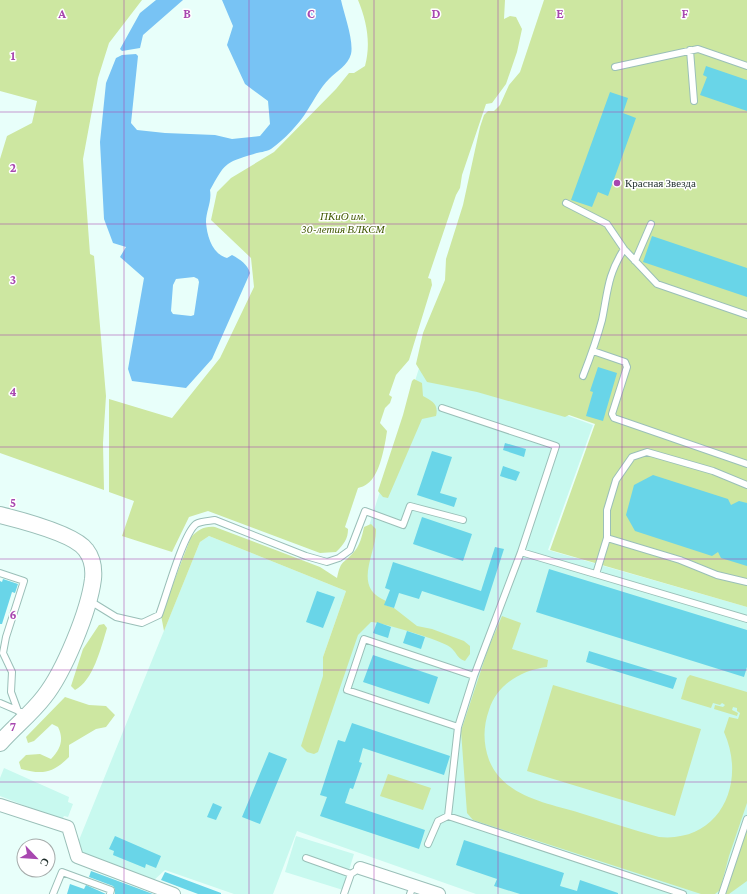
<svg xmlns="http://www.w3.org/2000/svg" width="747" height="894" viewBox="0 0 747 894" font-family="'Crimson Pro',serif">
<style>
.built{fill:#c8f9ef}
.green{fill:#cde7a1}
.water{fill:#78c3f4;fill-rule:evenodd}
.building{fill:#69d5e8}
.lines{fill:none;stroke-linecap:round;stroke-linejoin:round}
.lane-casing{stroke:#9abfb8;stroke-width:8}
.street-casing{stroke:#9abfb8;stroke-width:14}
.secondary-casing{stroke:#9abfb8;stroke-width:18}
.lane{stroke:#fff;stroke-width:6}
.street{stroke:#fff;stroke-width:12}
.secondary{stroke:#fff;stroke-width:16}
.grid{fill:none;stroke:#a847b0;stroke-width:1;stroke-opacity:0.55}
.poi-dot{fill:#a847b0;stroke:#fff;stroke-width:1.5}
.labels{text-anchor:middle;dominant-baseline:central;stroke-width:3;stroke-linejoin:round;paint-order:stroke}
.poi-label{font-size:11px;fill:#1e2d2a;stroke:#fff;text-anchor:start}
.park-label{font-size:11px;font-style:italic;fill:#435a04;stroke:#fff}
.grid-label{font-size:13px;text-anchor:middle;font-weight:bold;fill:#a847b0;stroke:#fff;stroke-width:3;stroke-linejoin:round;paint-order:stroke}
</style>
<rect width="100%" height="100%" fill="#e8fffa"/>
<!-- built -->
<path class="built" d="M421 362 593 425 548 550 747 607V894H476L297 831 273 894H234L165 870 153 881 81 853 77 845 200 542 209 536 346 591 323 657 324 668Z
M4 768 69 797 68 802 73 804 68 817 64 816 62 820 0 796V778Z
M296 836 354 854 343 890 285 872Z"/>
<!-- green -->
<path class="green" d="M0 0H142L109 43 98 78 83 159 90 254 94 256 106 396 103 443 104 490 0 453V159L7 136 32 123 37 101 0 91Z
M358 0H505L504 19 510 16 516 17 522 29 517 52 506 84 492 103 486 104 462 175 460 188 456 195 428 278 431 279 432 285 409 360 396 375 389 395 392 397 390 403 385 408 380 423 387 431C385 445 380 476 367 484 365 486 361 487 358 488L345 527 348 529C348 539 344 544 336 552L320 553 208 511 189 517 172 552 122 536 134 501 109 492V399L172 418 220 358 254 287 251 258 211 220 217 192 231 178 274 152 336 89 349 73H354L365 66C371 43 367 22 358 0Z
M544 0H747V607L550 550 595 424 569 415 565 417 477 392 427 382 416 364 423 333 445 280 446 259 463 205 480 127 484 115 488 111H494L500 105 509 85 520 72Z
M414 379 422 383 423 396C432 401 439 404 436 416L422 419 388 498 383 497 378 491 403 415 412 381Z
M371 524 376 529C377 553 351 587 386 601L385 605 394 608 417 626 432 629 464 641 470 646V654L465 661C456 658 457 652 450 647 441 640 383 623 371 622L358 635 318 752 314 754 307 752 301 746 323 676V657L346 591 209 536 200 542 164 631 161 615 191 537C198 530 204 526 215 527L320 567 337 578C341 560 342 565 353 553 360 546 362 536 364 527Z
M502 616 521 623 512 649 548 660 547 667C522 670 497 684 489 710 483 727 483 743 489 760 504 797 547 803 580 813 607 821 633 830 659 837 720 843 747 783 724 732L729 717 738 719 740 713 737 711V708L733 707 732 710 738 713 737 716 714 709 715 705 723 707 725 705 722 703 720 705 713 703 711 708 681 699 687 678 690 675 747 692V803L729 856 720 890 715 894H701L473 820 467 813 461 731 488 649Z
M104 624 107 628C101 648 93 681 75 690L71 686 83 649 99 625Z
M553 685 701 729 675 816 527 771Z
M65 697 89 705 106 706 115 715 106 727 96 729 69 745V757C53 773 43 775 21 769L19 762 26 755 40 754 51 759C61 749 64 739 58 727L52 724 34 741 28 743 26 737Z
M388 774 431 788 423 810 380 796Z
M747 822V881L729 894H723Z"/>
<!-- water -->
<path class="water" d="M156 0H183L143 35 140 48 122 51 120 49 140 13Z
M222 0H341C344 14 354 41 351 54 348 65 337 71 329 79 320 88 314 100 307 111 299 124 284 140 271 149 266 152 259 152 254 154 223 163 225 164 210 190 212 202 206 211 206 222 207 236 212 254 227 258L232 255C241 260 247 264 250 273L212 359 186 388 132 381 128 369 144 278 120 257 126 247 113 243 104 219 100 142 106 83 116 58 122 55 136 54 138 56 131 123 137 130 165 133 215 135 232 139 260 136 270 124 268 101 245 84 227 45 233 26ZM194 277 198 279 199 282 194 315 191 316 173 314 171 311 173 285 176 279Z"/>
<!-- building -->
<path class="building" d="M706 66 747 80V111L700 95 707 77 703 75Z
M610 92 628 98 623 113 636 118 608 196 598 192 592 207 571 200Z
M652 236 747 268V297L643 262Z
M598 367 617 373 603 421 586 416 593 392 590 391Z
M505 443 526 449 524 457 503 450Z
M432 451 452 457 440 493 457 498 454 507 417 495Z
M503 466 520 472 516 481 500 476Z
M653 475 728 499 731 505 739 501 747 503V566L721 558 718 552 712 556 635 531 626 515 634 485Z
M422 517 472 534 463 561 413 544Z
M495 547 504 549 484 611 422 591 419 599 399 593 394 608 384 605 390 590 385 588 393 562 481 591Z
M549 569 747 630V667L744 677 536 612Z
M3 579 18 584 15 593 12 592 2 624H0V581L2 582Z
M317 591 335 597 323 628 306 622Z
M377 622 391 627 388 638 373 633Z
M407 631 425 637 421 649 403 643Z
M589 651 677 678 673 689 586 662Z
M373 655 438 677 429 704 363 682Z
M352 723 450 756 444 775 363 748 359 762 362 763 353 789 350 788 345 803 425 830 419 849 320 816 327 797 320 795 338 740 345 742Z
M269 752 287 759 260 824 242 817Z
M213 803 222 807 216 820 207 817Z
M115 836 161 856 156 868 146 864 145 868 113 855 114 851 109 849Z
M464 840 564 873 560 886 577 891 580 880 618 893V894H520L494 886 497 879 456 865Z
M91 871 153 894H115V889L113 886 89 877Z
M165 872 221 893V894H198L161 880Z
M70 884 84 889 86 885 106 894H67Z"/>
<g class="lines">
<defs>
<path id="lane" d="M690 50 694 101
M615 67 698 49 747 66
M566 203 607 224 624 249 657 284 747 315
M635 261 651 224
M593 351 625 362 627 367 612 414 614 418 747 464
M583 376C590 358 597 339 602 320 608 291 607 276 624 249
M442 408 556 446 521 552
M607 538 680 560 717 575 747 582
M0 573 24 581 6 637 3 653 12 672 11 692 18 711
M596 574 607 538V510L616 480 632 457 647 452 713 471 747 485
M90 601 116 617 142 623 159 615C166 597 183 534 196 524 201 521 210 521 215 520L306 556 327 562 339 558 350 550 365 511 403 525 410 506 463 520
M0 703 21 712
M458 727 347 690 364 639 474 676
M448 816 458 727 474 676 521 552 747 619
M428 844 438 821 448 816 683 894
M306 858 351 874
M53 894 62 872 111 890 110 894
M344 894 351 874 360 868
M410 894 413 886
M722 894 747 819"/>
<path id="street" d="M0 805 68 827 77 857 174 894
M360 868 439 894"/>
<path id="secondary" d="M0 515C20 520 75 534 86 550 93 559 94 569 93 579 89 611 64 672 44 697 31 714 14 727 0 743"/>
</defs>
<!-- lane casing -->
<use href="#lane" class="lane-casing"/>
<!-- street casing -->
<use href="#street" class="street-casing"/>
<!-- secondary casing -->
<use href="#secondary" class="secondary-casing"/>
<!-- lane -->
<use href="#lane" class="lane"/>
<!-- street -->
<use href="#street" class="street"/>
<!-- secondary -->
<use href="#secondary" class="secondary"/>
</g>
<!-- grid -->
<path class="grid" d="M124 0V894M249 0V894M374 0V894M498 0V894M622 0V894M0 112H747M0 224H747M0 335H747M0 447H747M0 559H747M0 670H747M0 782H747"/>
<!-- markers -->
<circle class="poi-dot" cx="617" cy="183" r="4"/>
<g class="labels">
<!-- poi labels -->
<g class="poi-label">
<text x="625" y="183">Красная Звезда</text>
</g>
<!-- park labels -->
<g class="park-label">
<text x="343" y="216">ПКиО им.<tspan x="343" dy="13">30-летия ВЛКСМ</tspan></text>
</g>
</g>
<g class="grid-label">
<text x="62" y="18">A</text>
<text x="187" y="18">B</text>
<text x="311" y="18">C</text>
<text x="436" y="18">D</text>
<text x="560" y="18">E</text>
<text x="685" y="18">F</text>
<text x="13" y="60">1</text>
<text x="13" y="172">2</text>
<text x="13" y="284">3</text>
<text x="13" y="396">4</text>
<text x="13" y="507">5</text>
<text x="13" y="619">6</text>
<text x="13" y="731">7</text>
</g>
<!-- north arrow -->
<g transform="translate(36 858) rotate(115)"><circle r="19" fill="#ffffff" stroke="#a5abaa"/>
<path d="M0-3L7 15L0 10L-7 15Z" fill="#a847b0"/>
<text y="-6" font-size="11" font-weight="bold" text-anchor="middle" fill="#1e2d2a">С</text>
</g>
</svg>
